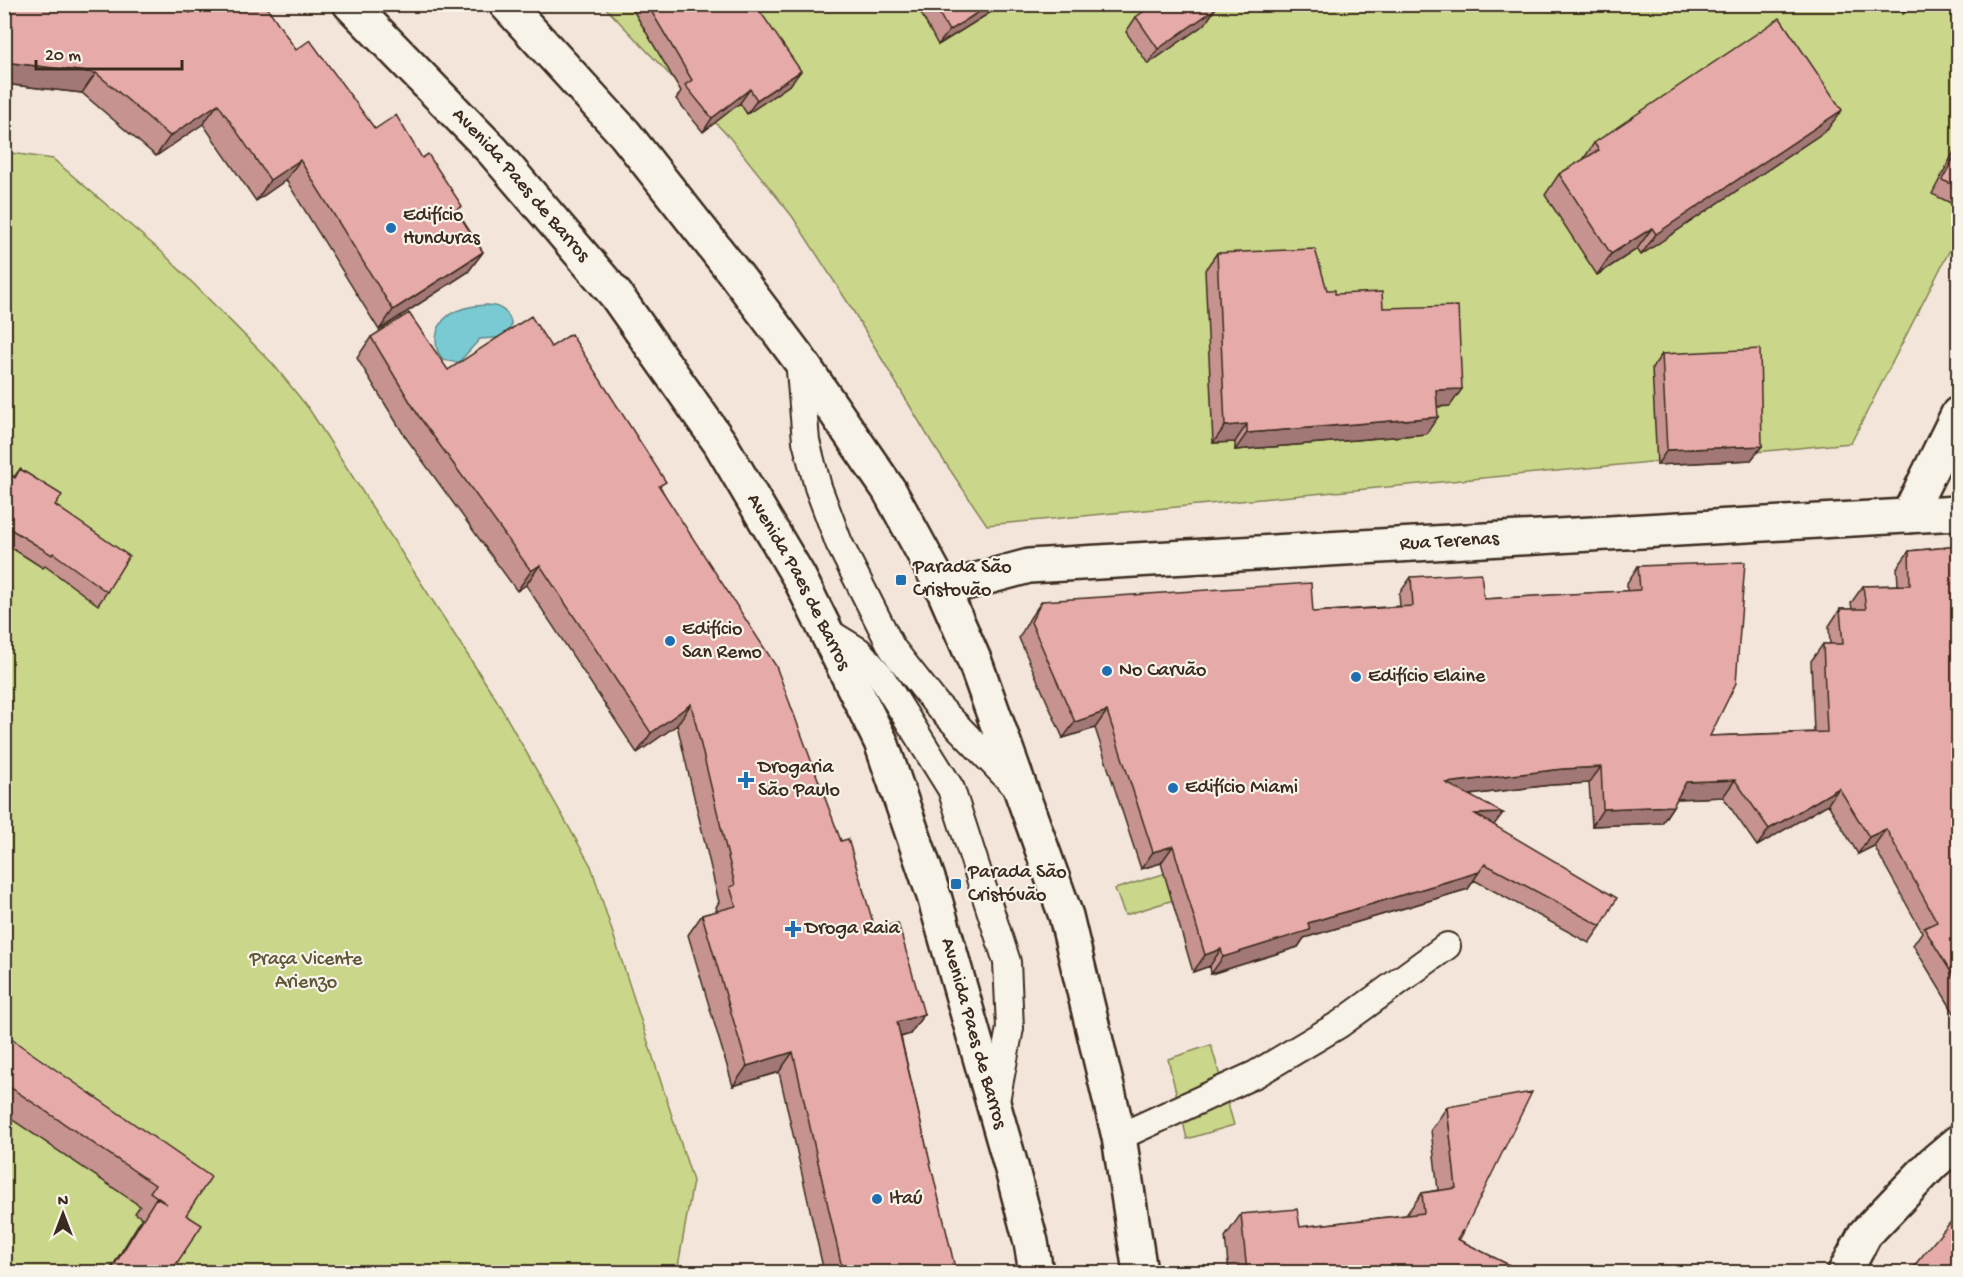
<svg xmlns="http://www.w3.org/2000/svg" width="1963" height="1277" viewBox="0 0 1963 1277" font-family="'Gochi Hand',sans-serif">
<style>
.green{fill:#cad78a;stroke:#828054;stroke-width:1.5}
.water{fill:#79cad2;stroke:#608a8a;stroke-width:1.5}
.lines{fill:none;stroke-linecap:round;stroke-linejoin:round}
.lane-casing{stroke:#3b2a1e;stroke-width:30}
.street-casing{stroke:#3b2a1e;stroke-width:38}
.primary-casing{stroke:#3b2a1e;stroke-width:38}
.lane{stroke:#f7f3e8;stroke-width:26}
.street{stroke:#f7f3e8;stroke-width:33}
.primary{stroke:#f7f3e8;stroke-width:33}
.wall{fill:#c69390;stroke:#3b2a1e;stroke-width:1.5}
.shaded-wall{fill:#a17876;stroke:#3b2a1e;stroke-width:1.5}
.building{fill:#e6aba8;stroke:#3b2a1e;stroke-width:1.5}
.poi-dot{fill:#1f6fb2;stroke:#f7f3e8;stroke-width:2}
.labels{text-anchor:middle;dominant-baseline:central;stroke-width:4.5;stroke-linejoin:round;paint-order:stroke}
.street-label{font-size:20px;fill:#3b2a1e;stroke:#f7f3e8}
.poi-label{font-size:20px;fill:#3b2a1e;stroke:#f7f3e8;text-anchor:start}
.park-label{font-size:20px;fill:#5f5539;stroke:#f7f3e8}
</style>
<rect width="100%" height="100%" fill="#f4e5db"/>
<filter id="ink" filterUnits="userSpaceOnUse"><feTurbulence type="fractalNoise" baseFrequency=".0167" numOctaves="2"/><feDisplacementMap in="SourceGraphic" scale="12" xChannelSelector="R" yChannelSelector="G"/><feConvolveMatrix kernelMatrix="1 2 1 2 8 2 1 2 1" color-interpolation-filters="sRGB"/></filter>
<g filter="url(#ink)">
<!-- green -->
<path class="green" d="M603 5H1958V234L1851 443 987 525 932 443 852 309 792 216 730 138Z
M4 152 53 159 163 253 273 364 309 409 496 699 591 866 693 1181 677 1272H5Z
M1291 834 1348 846 1125 915 1115 889Z
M1211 1045 1234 1125 1187 1139 1168 1059Z"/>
<!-- water -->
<path class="water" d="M486 305C504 305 519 320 506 337L480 339 458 363 444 360C437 354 436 347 436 339 438 312 464 306 486 305Z"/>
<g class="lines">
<defs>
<path id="lane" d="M799 359 806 441 818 487 839 543 892 648 936 704 1018 789
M825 630 859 651 880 675 951 789 1007 962 1010 1028 995 1106
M1119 1137 1256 1074 1340 1024 1447 946"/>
<g id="street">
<path d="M1908 516 1958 414"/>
<path id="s1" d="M943 589 1029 566 1958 513"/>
<path d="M1845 1272 1865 1234 1933 1163 1958 1142"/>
</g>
<g id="primary">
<path id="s2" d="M350 4 493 151 616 295 720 443 799 577 881 742 934 896 1011 1166 1031 1242 1036 1272"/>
<path d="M506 4 625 134 736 275 799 359 889 490 943 589 975 662 1066 916 1119 1137 1140 1272"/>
</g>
</defs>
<!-- lane casing -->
<use href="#lane" class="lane-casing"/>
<!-- street casing -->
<use href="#street" class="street-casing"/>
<!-- primary casing -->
<use href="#primary" class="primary-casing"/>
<!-- lane -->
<use href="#lane" class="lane"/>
<!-- street -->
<use href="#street" class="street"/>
<!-- primary -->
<use href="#primary" class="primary"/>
</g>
<!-- wall -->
<path class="wall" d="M631 4H755L791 84 747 114 740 103 703 132 676 99 681 91 630 5Z
M916 4H1000L996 9 938 45Z
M1897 4H1918L1903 14Z
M1215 9 1205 24 1148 64 1126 32 1136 17Z
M190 13 296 50 375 129 422 158 483 252 468 272 379 330 286 180 256 201 203 124 156 156 82 93 4 84Z
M1827 130 1641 255 1637 249 1597 275 1545 195 1559 174 1583 160 1594 143Z
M1959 142V207L1932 194Z
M1217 253 1327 290 1335 294 1383 308 1450 406 1437 407 1426 434 1235 450V442L1213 443 1205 270Z
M371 337 448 370 551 347 661 488 841 841 875 929 924 1014 910 1034 901 1037 955 1272H824L779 1072 733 1086 688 935 702 915 717 911 716 907 719 902 677 725 637 753 526 585 517 591 404 435 357 358Z
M1662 354 1762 446 1751 460 1657 465 1652 368Z
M20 469 55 505 107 592 98 605 45 566 43 568 4 543V471L14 477Z
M1959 546V1021L1913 945 1922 932 1874 846 1858 854 1828 804 1757 846 1723 797 1677 799 1673 806 1662 823 1592 826 1589 783 1551 785 1470 795 1494 825 1601 926 1589 943 1474 880 1468 889 1304 938 1298 947 1211 974 1210 966 1193 972 1161 863 1141 869 1095 728 1063 738 1019 638 1030 618 1042 601 1313 612 1400 606 1399 594 1411 577 1484 599 1627 591V583L1638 566 1710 736 1814 732 1811 661 1823 644H1830L1829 626 1840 609H1852L1851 603 1863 586 1898 585 1897 568 1909 551Z
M4 1034 186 1215 171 1272H109L142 1218 135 1213 140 1206 4 1114Z
M1447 1107 1462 1235 1459 1240 1523 1272H1229L1225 1237 1241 1214 1300 1227 1406 1215 1422 1193 1438 1190 1431 1130Z"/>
<!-- shaded-wall -->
<path class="shaded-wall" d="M991 4H1000L996 9 938 45 949 31Z
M1912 4H1918L1903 14 1908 7Z
M1215 9 1205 24 1148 64 1158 49Z
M4 62 96 73 82 93 4 84Z
M801 71 791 84 747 114 757 100Z
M750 89 740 103 703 132 712 118Z
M218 104 203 124 156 156 170 136Z
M1842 110 1827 130 1641 255 1656 234Z
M300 160 286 180 256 201 270 180Z
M1652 228 1637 249 1597 275 1611 254Z
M483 252 468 272 379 330 393 310Z
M1462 389 1450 406 1424 407 1436 390Z
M1438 417 1426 434 1235 450 1247 433Z
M1247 424 1235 442 1213 443 1225 426Z
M1762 446 1751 460 1657 465 1667 450Z
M540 565 526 585 517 591 531 571Z
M691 704 677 725 637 753 651 733Z
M1107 711 1095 728 1063 738 1075 722Z
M1601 767 1589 783 1551 785 1435 799 1446 783 1562 769Z
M1735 780 1723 797 1674 799 1686 782Z
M1839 788 1828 804 1757 846 1769 829Z
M1673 806 1662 823 1592 826 1603 809Z
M1503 813 1491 829 1475 814Z
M1886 829 1874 846 1858 854 1869 837Z
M1173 846 1161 863 1141 869 1153 852Z
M1479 872 1468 889 1304 938 1298 947 1211 974 1223 957 1308 923Z
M1221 949 1210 966 1193 972 1205 955Z
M924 1014 910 1034 883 1042 897 1022Z
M793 1052 779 1072 733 1086 747 1066Z"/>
<!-- building -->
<path class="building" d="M4 4H184L190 13 202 4H265L296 50 310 40 375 129 396 115 422 158 428 154 462 206 456 210 483 252 393 310 300 160 270 180 218 104 170 136 96 73 4 62Z
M647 4H755L801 71 757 100 750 89 712 118 685 85 692 80Z
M934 4H991L949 31Z
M1154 4H1212L1215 9 1158 49 1136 17Z
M1780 18 1842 110 1656 234 1652 228 1611 254 1559 174 1599 150 1594 143Z
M1959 148V187L1942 180Z
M1315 249 1327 290H1335V294L1382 292 1383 308 1458 306 1462 389 1436 390 1438 417 1247 433V424L1225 426 1217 253Z
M409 313 448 370 531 316 551 347 571 334 666 482 659 486 776 666 841 841 848 839 875 929 898 923 924 1014 897 1022 956 1272H843L793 1052 747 1066 702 915 736 906 730 887 735 885 691 704 651 733 540 565 531 571 418 415 371 337Z
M1760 349 1762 446 1667 450 1662 354Z
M20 469 62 495 55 505 129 556 107 592 53 553 52 555 4 525V471L15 478Z
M1959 546V985L1924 928 1937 922 1886 829 1869 837 1839 788 1769 829 1735 780 1686 782 1673 806 1603 809 1601 767 1562 769 1446 783 1503 813 1475 814 1617 898 1601 926 1485 864 1479 872 1308 923 1310 930 1223 957 1221 949 1205 955 1173 846 1153 852 1107 711 1075 722 1031 622 1042 601 1311 583 1313 612 1413 606 1411 577 1481 573 1484 599 1640 590 1638 566 1745 562 1736 683 1710 736 1827 732 1823 644H1843L1840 609H1866L1863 586 1910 585 1909 551Z
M4 1034 211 1177 186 1215 202 1225 171 1272H110L156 1198 167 1204 150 1192 155 1185 4 1083Z
M1532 1092 1462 1235V1231L1457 1239 1523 1272H1247L1241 1214 1297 1209 1300 1227 1424 1213 1422 1193 1456 1188 1447 1107Z
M1959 1212V1272H1911L1918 1261Z"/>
</g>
<!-- markers -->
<g class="poi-dot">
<circle cx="391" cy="228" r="6"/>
<rect x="895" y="574" width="12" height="12" rx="3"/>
<circle cx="670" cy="641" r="6"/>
<circle cx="1107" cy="671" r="6"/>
<circle cx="1356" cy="677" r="6"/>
<path d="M743 771h6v6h6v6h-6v6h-6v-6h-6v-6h6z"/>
<circle cx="1173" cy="788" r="6"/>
<rect x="950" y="878" width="12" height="12" rx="3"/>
<path d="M790 920h6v6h6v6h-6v6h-6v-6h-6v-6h6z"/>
<circle cx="877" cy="1199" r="6"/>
</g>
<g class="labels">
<!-- street labels -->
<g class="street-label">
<text stroke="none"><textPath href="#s2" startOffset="249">Avenida Paes de Barros</textPath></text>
<text stroke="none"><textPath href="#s1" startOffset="510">Rua Terenas</textPath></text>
<text stroke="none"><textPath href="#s2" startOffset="735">Avenida Paes de Barros</textPath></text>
<text stroke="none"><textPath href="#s2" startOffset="1221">Avenida Paes de Barros</textPath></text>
</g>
<!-- poi labels -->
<g class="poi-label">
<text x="403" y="216">Edifício<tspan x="403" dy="23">Hunduras</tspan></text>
<text x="913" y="568">Parada São<tspan x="913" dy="23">Cristovão</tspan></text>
<text x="682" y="630">Edifício<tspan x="682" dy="23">San Remo</tspan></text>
<text x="1119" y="671">No Carvão</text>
<text x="1368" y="677">Edifício Elaine</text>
<text x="758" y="768">Drogaria<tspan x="758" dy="23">São Paulo</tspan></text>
<text x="1185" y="788">Edifício Miami</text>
<text x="968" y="873">Parada São<tspan x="968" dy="23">Cristóvão</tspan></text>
<text x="805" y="929">Droga Raia</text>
<text x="889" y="1199">Itaú</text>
</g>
<!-- park labels -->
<g class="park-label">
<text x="306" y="960">Praça Vicente<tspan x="306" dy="23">Arienzo</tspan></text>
</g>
</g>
<!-- margin -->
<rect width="1963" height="1277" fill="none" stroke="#f7f3e8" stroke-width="24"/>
<rect x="12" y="12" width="1939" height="1253" fill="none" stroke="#3b2a1e" stroke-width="2" filter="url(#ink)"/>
<!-- north arrow -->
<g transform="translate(63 1214)" stroke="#f7f3e8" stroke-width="4.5" paint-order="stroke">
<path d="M0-4.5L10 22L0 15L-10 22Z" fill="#3b2a1e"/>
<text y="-9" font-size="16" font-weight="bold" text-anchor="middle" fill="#3b2a1e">N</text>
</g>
<!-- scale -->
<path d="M36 60v9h146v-9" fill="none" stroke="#3b2a1e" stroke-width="3"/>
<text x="45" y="60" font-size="18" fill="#3b2a1e" stroke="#f7f3e8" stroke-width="4.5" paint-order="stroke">20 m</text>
</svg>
